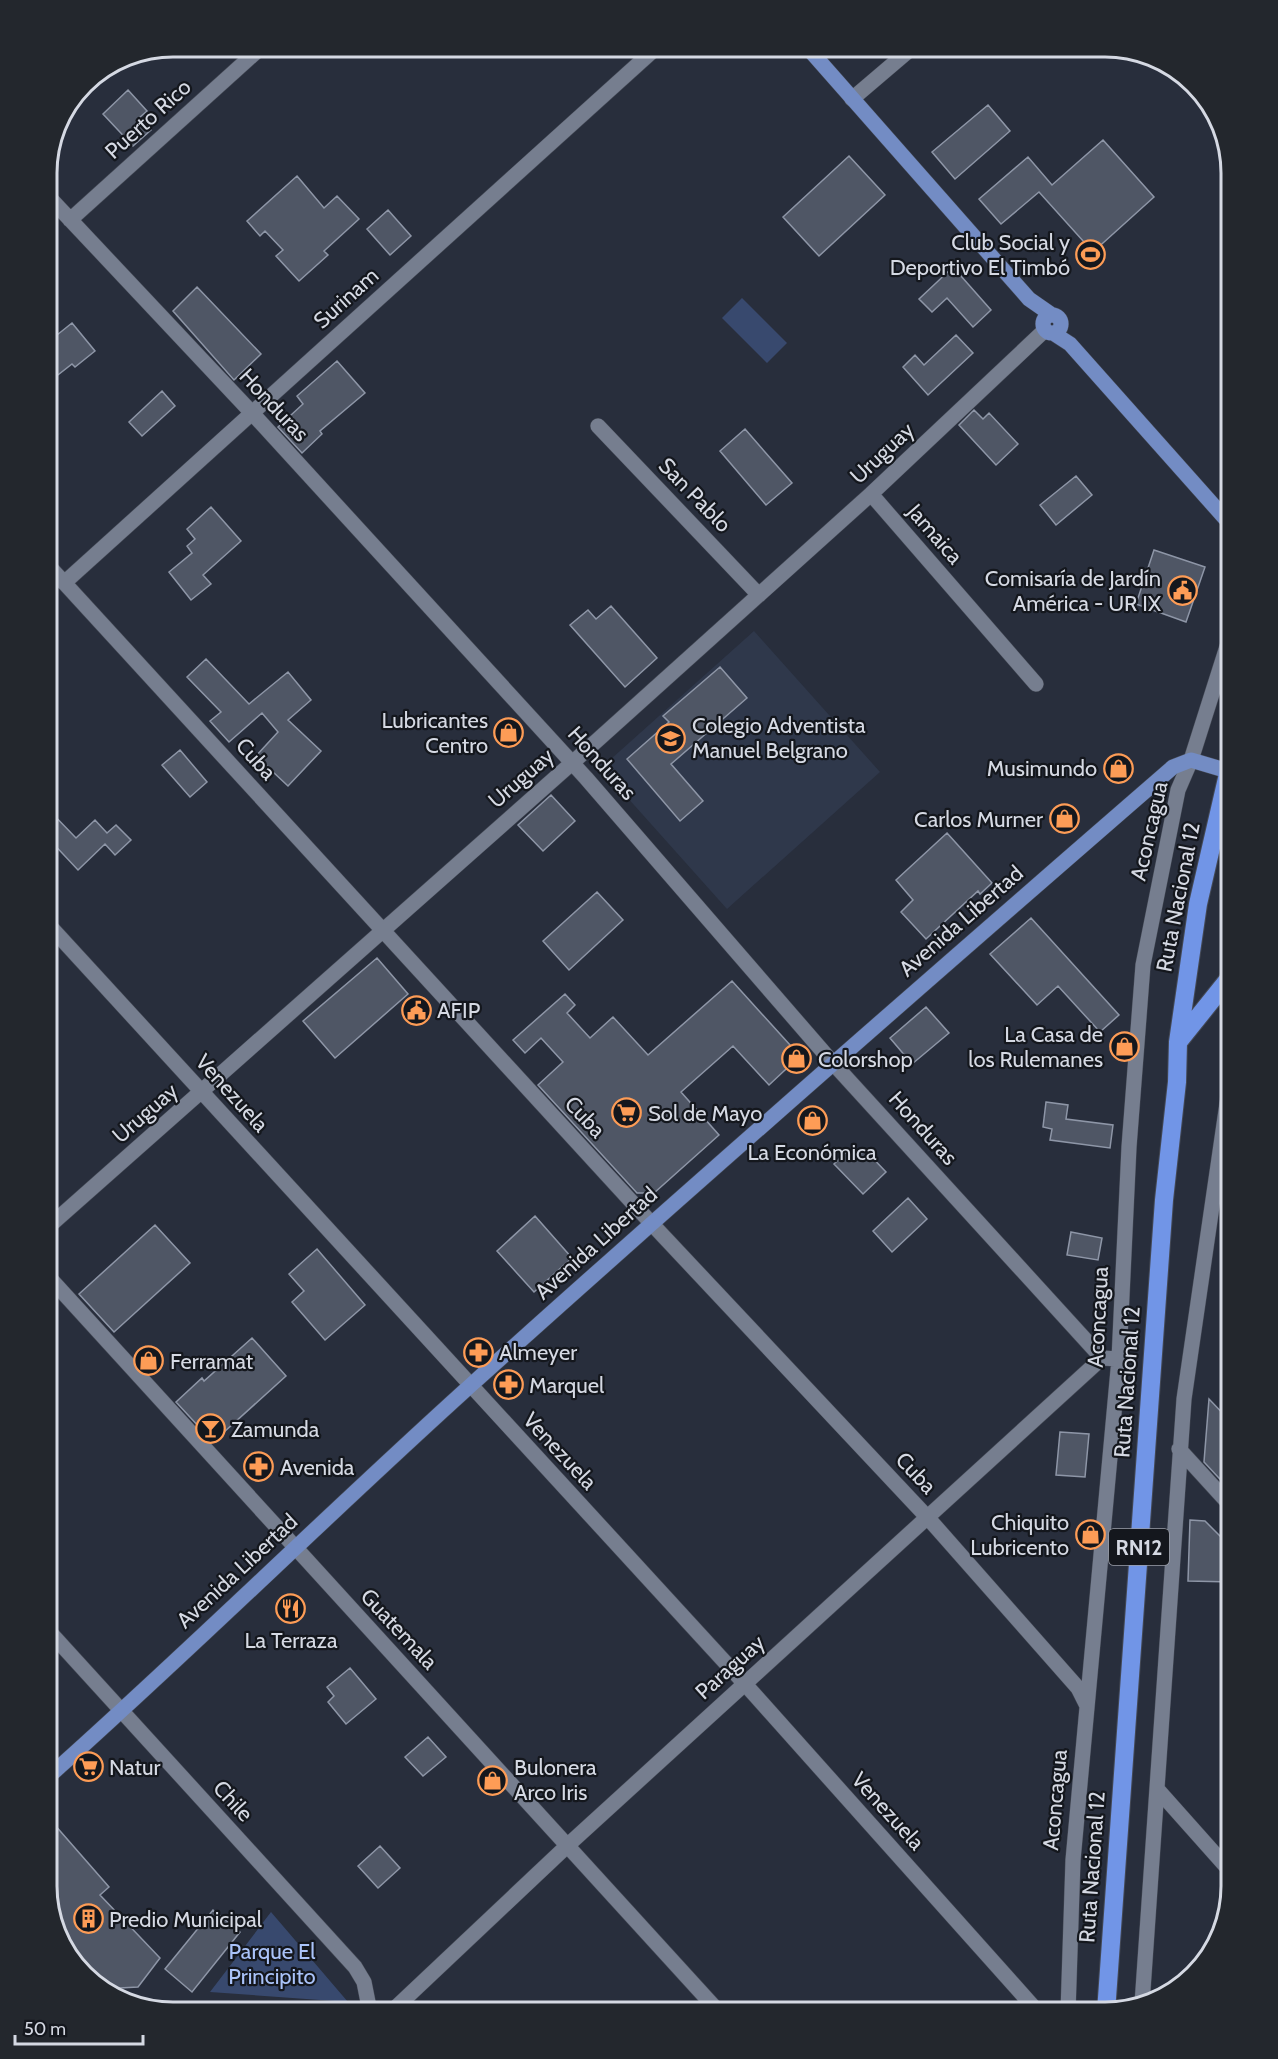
<svg xmlns="http://www.w3.org/2000/svg" width="1278" height="2059" viewBox="0 0 1278 2059" font-family="Cabin,sans-serif">
<style>
.built{fill:#2f384b}
.green{fill:#38496e}
.building{fill:#4f5665;stroke:#8e96a7;stroke-width:1.5}
.lines{fill:none;stroke-linecap:round;stroke-linejoin:round}
.minor-casing{stroke:#444955;stroke-width:16}
.major-casing{stroke:#444955;stroke-width:16}
.highway-casing{stroke:#444955;stroke-width:20}
.minor{stroke:#767e8f;stroke-width:15}
.major{stroke:#738cc4;stroke-width:15}
.highway{stroke:#7195e7;stroke-width:18}
.labels{text-anchor:middle;dominant-baseline:central;stroke-width:4.5;stroke-linejoin:round;paint-order:stroke}
.shield{fill:#14171d;stroke:#9b9fa8;stroke-width:1.5}
.shield-label{font-size:21px;font-weight:bold;fill:#d5d9e3}
.street-label{font-size:22px;fill:#d5d9e3;stroke:#14171d}
.poi-label{font-size:22px;fill:#d5d9e3;stroke:#14171d;text-anchor:start}
.park-label{font-size:22px;fill:#aac3f9;stroke:#14171d}
.rim{fill:none;stroke:#d5d9e3;stroke-width:3}
</style>
<rect width="100%" height="100%" fill="#282e3c"/>
<!-- built -->
<path class="built" d="M754 631 880 772 727 909 601 768Z"/>
<!-- green -->
<path class="green" d="M742 298 787 343 767 363 722 318Z
M1231 685V721L1221 718Z
M271 1912 348 2002 210 1992Z"/>
<!-- building -->
<path class="building" d="M128 90 147 111 139 118 151 130 133 146 103 114Z
M988 105 1010 131 955 179 932 152Z
M1103 140 1154 197 1093 252 1039 192 1001 224 979 199 1028 157 1052 185Z
M849 156 885 195 819 256 783 217Z
M297 176 324 208 337 196 359 219 324 251 328 255 299 281 276 256 283 250 265 231 260 236 247 221Z
M388 210 411 236 390 255 367 229Z
M953 267 991 310 973 327 947 298 932 312 919 299Z
M197 287 261 354 234 380 173 311Z
M72 323 95 351 75 367 72 364 54 378 47 369V343Z
M956 335 973 353 928 395 903 367 915 355 924 365Z
M337 361 365 393 320 431 322 434 302 453 278 427 303 404 297 396Z
M162 391 175 406 142 436 129 422Z
M974 410 983 419 989 413 1018 444 996 465 959 425Z
M745 429 792 483 766 505 720 451Z
M1076 476 1092 495 1056 525 1040 505Z
M211 507 241 541 203 575 211 584 191 600 169 572 192 553 187 546 195 539 187 529Z
M1154 550 1205 567 1186 622 1136 604Z
M611 606 657 658 625 687 570 625 588 610 596 619Z
M206 659 249 704 288 672 311 700 288 720 321 751 288 786 256 756 278 732 262 713 229 742 210 721 221 712 187 677Z
M720 667 747 698 671 764 703 801 680 821 627 759 669 722 663 716Z
M180 750 207 782 190 797 162 765Z
M551 795 575 821 543 851 518 825Z
M47 808 76 838 95 820 107 833 116 825 131 840 115 855 105 844 78 870 47 837Z
M947 833 992 883 980 894 978 891 926 939 901 912 913 900 896 880Z
M597 892 623 920 569 970 543 941Z
M1031 918 1119 1015 1100 1032 1058 986 1037 1005 990 954Z
M377 958 408 994 335 1058 303 1021Z
M732 981 800 1056 769 1085 733 1046 681 1092 719 1135 654 1193H637L538 1085 563 1062 541 1038 525 1053 513 1040 565 994 575 1005 567 1013 590 1038 613 1017 648 1055Z
M926 1007 949 1033 912 1064 890 1038Z
M1046 1102 1068 1105 1066 1119 1113 1125 1110 1148 1050 1140 1052 1129 1043 1127Z
M865 1150 886 1172 863 1194 834 1164 847 1151 855 1159Z
M908 1198 927 1219 892 1252 873 1231Z
M535 1216 572 1258 534 1292 497 1251Z
M155 1225 190 1263 114 1332 79 1294Z
M1071 1232 1102 1238 1098 1260 1067 1255Z
M317 1249 365 1305 325 1340 292 1302 304 1291 289 1274Z
M252 1338 286 1376 213 1442 176 1402 202 1378 204 1381Z
M1209 1399 1232 1423V1492L1204 1462Z
M1060 1432 1089 1434 1085 1477 1056 1475Z
M1190 1520 1205 1521 1232 1548V1582L1188 1581Z
M350 1668 376 1699 346 1724 328 1702 334 1696 327 1687Z
M428 1737 446 1757 423 1776 405 1757Z
M47 1816 109 1887 100 1895 160 1958 138 1987 101 1989 60 1942 46 1886Z
M380 1846 400 1868 378 1888 358 1866Z
M213 1910 240 1932 192 1992 165 1969Z"/>
<g class="lines">
<defs>
<path id="minor" d="M852 99 913 47
M47 195 252 413 586 778 832 1062 1102 1358 1119 1359
M70 220 256 52V47
M598 426 759 595
M871 494 1036 684
M47 564 652 1224 928 1518 1078 1688 1086 1704
M64 583 657 47
M47 923 745 1684 1038 2012
M47 1228 572 763 871 494 1045 330
M47 1275 719 2012
M1179 1449 1231 1506
M47 1629 355 1967 364 1982 370 2012
M1158 1790 1231 1872
M1142 2004 1184 1399 1231 1076
M391 2012 568 1845 1102 1358
M1068 2012 1073 1860 1119 1359 1129 1147 1143 965 1178 790 1191 760 1231 634"/>
<path id="major" d="M807 47 1029 299 1052 315
M1043 324a9 9 0 1 1 18 0a9 9 0 1 1-18 0Z
M1053 333 1070 344 1231 525
M47 1778C191 1650 328 1514 471 1385 703 1176 938 971 1173 767L1191 760 1228 771"/>
<path id="highway" d="M1179 1041 1231 976
M1106 2012 1164 1200 1177 1082 1178 1042 1198 904 1231 761"/>
</defs>
<!-- minor casing -->
<use href="#minor" class="minor-casing"/>
<!-- major casing -->
<use href="#major" class="major-casing"/>
<!-- highway casing -->
<use href="#highway" class="highway-casing"/>
<!-- minor -->
<use href="#minor" class="minor"/>
<!-- major -->
<use href="#major" class="major"/>
<!-- highway -->
<use href="#highway" class="highway"/>
</g>
<!-- icons -->
<defs>
<symbol id="stadium-ring" viewBox="-11 -11 22 22"><circle r="9.5" fill="#14171d" stroke="#fd9c56" stroke-width="1.5"/><path d="M0-5a6.5 5 0 1 0 0 10a6.5 5 0 1 0 0-10ZM-3.5-1.8h7v3.6h-7Z" fill="#fd9c56"/></symbol>
<symbol id="civic-ring" viewBox="-11 -11 22 22"><circle r="9.5" fill="#14171d" stroke="#fd9c56" stroke-width="1.5"/><path d="M-.6-6.5H3V-4.5H.6V-3L4-1V1h2V6H-6V1h2V-1L-.6-3ZM-1.2 2.5V6h2.4V2.5Z" fill="#fd9c56"/></symbol>
<symbol id="shop-ring" viewBox="-11 -11 22 22"><circle r="9.5" fill="#14171d" stroke="#fd9c56" stroke-width="1.5"/><path d="M-5-2.5h2.3a2.7 3.5 0 0 1 5.4 0H5L5.5 6h-11ZM-1.5-2.5h3a1.5 2.3 0 0 0-3 0Z" fill="#fd9c56"/></symbol>
<symbol id="school-ring" viewBox="-11 -11 22 22"><circle r="9.5" fill="#14171d" stroke="#fd9c56" stroke-width="1.5"/><path d="M0-5L7-2L0 1L-7-2ZM-4 1L0 2.5L4 1V4Q0 6-4 4Z" fill="#fd9c56"/></symbol>
<symbol id="supermarket-ring" viewBox="-11 -11 22 22"><circle r="9.5" fill="#14171d" stroke="#fd9c56" stroke-width="1.5"/><path d="M-6-5.5h2.5l.6 2H6L4.5 2H-2.5L-4.4-4H-6ZM-1.5 3.2a1.3 1.3 0 1 0 .1 0ZM3 3.2a1.3 1.3 0 1 0 .1 0Z" fill="#fd9c56"/></symbol>
<symbol id="pharmacy-ring" viewBox="-11 -11 22 22"><circle r="9.5" fill="#14171d" stroke="#fd9c56" stroke-width="1.5"/><path d="M-2-6h4v4h4v4h-4v4h-4v-4h-4v-4h4Z" fill="#fd9c56"/></symbol>
<symbol id="bar-ring" viewBox="-11 -11 22 22"><circle r="9.5" fill="#14171d" stroke="#fd9c56" stroke-width="1.5"/><path d="M-6-5H6L.8 .8V4.5H3.5V6h-7V4.5H-.8V.8Z" fill="#fd9c56"/></symbol>
<symbol id="restaurant-ring" viewBox="-11 -11 22 22"><circle r="9.5" fill="#14171d" stroke="#fd9c56" stroke-width="1.5"/><path d="M-5-6h1v4h1v-4h1v4h1v-4h1v5L-1.5 .5V6h-2V.5L-5-1ZM5-6V6H3V1.5H1.5Q1.5-4 5-6Z" fill="#fd9c56"/></symbol>
<symbol id="building-ring" viewBox="-11 -11 22 22"><circle r="9.5" fill="#14171d" stroke="#fd9c56" stroke-width="1.5"/><path d="M-4-6H4V6H1V3H-1V6H-4ZM-2.5-4.3h1.7v1.8h-1.7ZM.8-4.3h1.7v1.8H.8ZM-2.5-1h1.7V.8h-1.7ZM.8-1h1.7V.8H.8Z" fill="#fd9c56"/></symbol>
</defs>
<g fill-rule="evenodd">
<use href="#stadium-ring" x="1074" y="238" width="33" height="33"/>
<use href="#civic-ring" x="1166" y="574" width="33" height="33"/>
<use href="#shop-ring" x="492" y="716" width="33" height="33"/>
<use href="#school-ring" x="654" y="722" width="33" height="33"/>
<use href="#shop-ring" x="1102" y="752" width="33" height="33"/>
<use href="#shop-ring" x="1048" y="802" width="33" height="33"/>
<use href="#civic-ring" x="400" y="994" width="33" height="33"/>
<use href="#shop-ring" x="1108" y="1030" width="33" height="33"/>
<use href="#shop-ring" x="780" y="1042" width="33" height="33"/>
<use href="#supermarket-ring" x="610" y="1096" width="33" height="33"/>
<use href="#shop-ring" x="796" y="1104" width="33" height="33"/>
<use href="#pharmacy-ring" x="462" y="1336" width="33" height="33"/>
<use href="#shop-ring" x="132" y="1344" width="33" height="33"/>
<use href="#pharmacy-ring" x="492" y="1368" width="33" height="33"/>
<use href="#bar-ring" x="194" y="1412" width="33" height="33"/>
<use href="#pharmacy-ring" x="242" y="1450" width="33" height="33"/>
<use href="#shop-ring" x="1074" y="1518" width="33" height="33"/>
<use href="#restaurant-ring" x="274" y="1592" width="33" height="33"/>
<use href="#supermarket-ring" x="72" y="1750" width="33" height="33"/>
<use href="#shop-ring" x="476" y="1764" width="33" height="33"/>
<use href="#building-ring" x="72" y="1902" width="33" height="33"/>
</g>
<g class="labels">
<!-- shield labels -->
<rect class="shield" x="1109" y="1529" width="60" height="36" rx="4.5"/>
<g class="shield-label">
<text x="1139" y="1547">RN12</text>
</g>
<!-- street labels -->
<g class="street-label">
<text transform="translate(148 119) rotate(-42)">Puerto Rico</text>
<text transform="translate(346 298) rotate(-42)">Surinam</text>
<text transform="translate(274 405) rotate(47)">Honduras</text>
<text transform="translate(882 453) rotate(-43)">Uruguay</text>
<text transform="translate(695 495) rotate(46)">San Pablo</text>
<text transform="translate(935 534) rotate(49)">Jamaica</text>
<text transform="translate(256 759) rotate(48)">Cuba</text>
<text transform="translate(602 763) rotate(48)">Honduras</text>
<text transform="translate(521 778) rotate(-41)">Uruguay</text>
<text transform="translate(1149 831) rotate(-77)">Aconcagua</text>
<text transform="translate(1178 897) rotate(-79)">Ruta Nacional 12</text>
<text transform="translate(961 921) rotate(-41)">Avenida Libertad</text>
<text transform="translate(232 1093) rotate(48)">Venezuela</text>
<text transform="translate(145 1113) rotate(-41)">Uruguay</text>
<text transform="translate(585 1117) rotate(47)">Cuba</text>
<text transform="translate(923 1128) rotate(48)">Honduras</text>
<text transform="translate(596 1243) rotate(-42)">Avenida Libertad</text>
<text transform="translate(1098 1317) rotate(-87)">Aconcagua</text>
<text transform="translate(1127 1382) rotate(-86)">Ruta Nacional 12</text>
<text transform="translate(560 1451) rotate(47)">Venezuela</text>
<text transform="translate(916 1473) rotate(47)">Cuba</text>
<text transform="translate(237 1571) rotate(-43)">Avenida Libertad</text>
<text transform="translate(399 1629) rotate(47)">Guatemala</text>
<text transform="translate(730 1667) rotate(-42)">Paraguay</text>
<text transform="translate(1055 1800) rotate(-85)">Aconcagua</text>
<text transform="translate(233 1801) rotate(47)">Chile</text>
<text transform="translate(888 1811) rotate(48)">Venezuela</text>
<text transform="translate(1092 1867) rotate(-86)">Ruta Nacional 12</text>
</g>
<!-- poi labels -->
<g class="poi-label">
<text x="1070" y="242" text-anchor="end">Club Social y<tspan x="1070" dy="25">Deportivo El Timbó</tspan></text>
<text x="1161" y="578" text-anchor="end">Comisaría de Jardín<tspan x="1161" dy="25">América - UR IX</tspan></text>
<text x="488" y="720" text-anchor="end">Lubricantes<tspan x="488" dy="25">Centro</tspan></text>
<text x="692" y="725">Colegio Adventista<tspan x="692" dy="25">Manuel Belgrano</tspan></text>
<text x="1097" y="768" text-anchor="end">Musimundo</text>
<text x="1043" y="819" text-anchor="end">Carlos Murner</text>
<text x="437" y="1010">AFIP</text>
<text x="1103" y="1034" text-anchor="end">La Casa de<tspan x="1103" dy="25">los Rulemanes</tspan></text>
<text x="818" y="1059">Colorshop</text>
<text x="648" y="1113">Sol de Mayo</text>
<text x="812" y="1152" text-anchor="middle">La Económica</text>
<text x="499" y="1352">Almeyer</text>
<text x="170" y="1361">Ferramat</text>
<text x="529" y="1385">Marquel</text>
<text x="231" y="1429">Zamunda</text>
<text x="280" y="1467">Avenida</text>
<text x="1069" y="1522" text-anchor="end">Chiquito<tspan x="1069" dy="25">Lubricento</tspan></text>
<text x="291" y="1640" text-anchor="middle">La Terraza</text>
<text x="109" y="1767">Natur</text>
<text x="514" y="1767">Bulonera<tspan x="514" dy="25">Arco Iris</tspan></text>
<text x="109" y="1919">Predio Municipal</text>
</g>
<!-- park labels -->
<g class="park-label">
<text x="272" y="1951">Parque El<tspan x="272" dy="25">Principito</tspan></text>
</g>
</g>
<!-- crop -->
<path d="M0 0H1278V2059H0ZM173 57H1105A116 116 0 0 1 1221 173V1886A116 116 0 0 1 1105 2002H173A116 116 0 0 1 57 1886V173A116 116 0 0 1 173 57Z" fill="#23272d" fill-rule="evenodd"/>
<path class="rim" d="M173 57H1105A116 116 0 0 1 1221 173V1886A116 116 0 0 1 1105 2002H173A116 116 0 0 1 57 1886V173A116 116 0 0 1 173 57Z"/>
<!-- scale -->
<path d="M15 2035v9h128v-9" fill="none" stroke="#d5d9e3" stroke-width="3"/>
<text x="24" y="2035" font-size="18" fill="#d5d9e3" stroke="#14171d" stroke-width="4.5" paint-order="stroke">50 m</text>
</svg>
